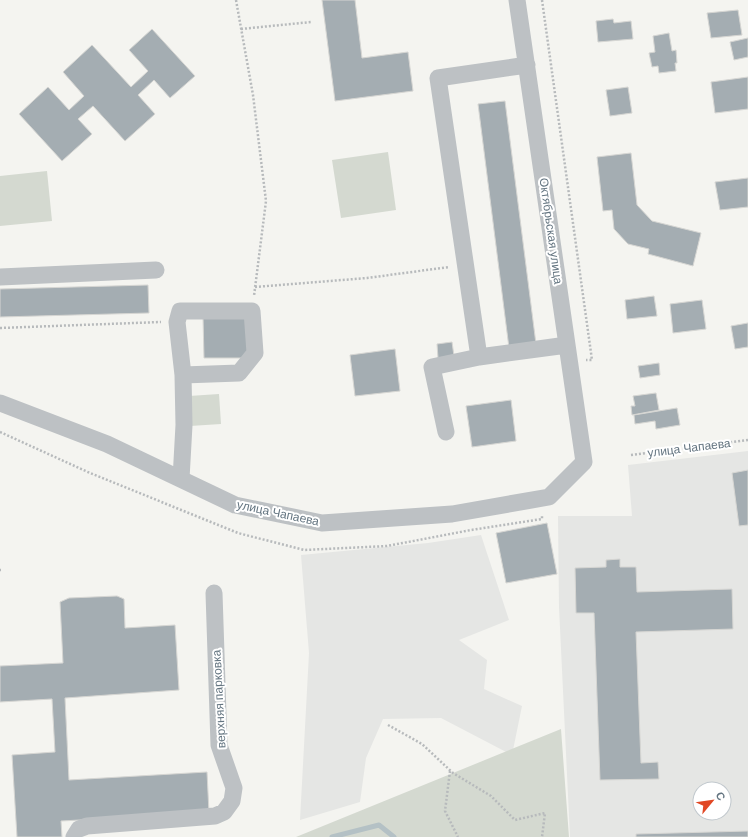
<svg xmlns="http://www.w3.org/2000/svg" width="748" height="837" viewBox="0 0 748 837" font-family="'DM Sans',sans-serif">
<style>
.built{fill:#e5e6e4;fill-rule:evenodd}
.green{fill:#d4d9d0}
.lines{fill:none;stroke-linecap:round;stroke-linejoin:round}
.stream{stroke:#b4c1c5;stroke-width:5}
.building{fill:#a4adb2;stroke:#d6d6d3}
.path{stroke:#b7babc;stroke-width:2.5;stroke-dasharray:2 2;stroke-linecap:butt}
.minor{stroke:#bdc1c4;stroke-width:17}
.labels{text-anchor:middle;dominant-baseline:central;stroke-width:4;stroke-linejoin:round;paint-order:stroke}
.street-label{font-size:12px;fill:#647581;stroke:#fff}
</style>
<rect width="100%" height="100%" fill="#f4f4f0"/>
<!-- built -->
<path class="built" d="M748 451V837H570L559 607 558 516H632L628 465ZM700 789H724V813H700Z
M481 535 509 620 459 640 487 660 484 689 522 706 512 755 441 718 383 719 366 758 360 802 300 820 309 653 301 555 428 543Z"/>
<!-- green -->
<path class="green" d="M388 152 396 210 341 218 332 160Z
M47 171 52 221 0 226V176Z
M219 394 221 424 190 426 189 396Z
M561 729 569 837H296Z"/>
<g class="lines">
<!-- stream -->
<path class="stream" d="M332 837 379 825 394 837"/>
</g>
<!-- building -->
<path class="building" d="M322 0H355L362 58 408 52 413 91 335 101Z
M738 10 742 35 711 38 707 13Z
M613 19 614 23 631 21 633 39 598 42 596 21Z
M152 29 195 76 170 98 154 80 138 95 155 114 125 141 93 106 78 119 92 134 62 161 19 114 48 87 69 110 84 96 63 72 92 45 131 87 148 71 129 50Z
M669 33 672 51 676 50 677 63H675L676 71 659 73 658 66 652 67 649 53 655 52 653 36Z
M748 38V57L734 60 730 42Z
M748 77V109L715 113 711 82Z
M628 87 632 113 610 116 606 90Z
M505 101 536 344 509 348 478 104Z
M631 153 637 205 652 221 701 233 693 266 648 254 649 249 628 244 614 229 612 210 603 211 597 157Z
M748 178V207L720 210 715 182Z
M148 285 149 313 0 317V289Z
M654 296 657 316 627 319 625 300Z
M702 300 706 329 673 333 670 304Z
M248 316 249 358H204L203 317Z
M748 323V347L735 349 731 326Z
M452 342 454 356 438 358 437 344Z
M395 349 400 391 355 396 350 355Z
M659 363 660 375 640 378 638 366Z
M656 393 659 410 632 415 631 406H635L633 396Z
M511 400 516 441 472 447 466 406Z
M677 408 680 425 656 429 655 421 635 424 634 415Z
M748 470V525L739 526 732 473Z
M547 523 557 574 506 583 496 533Z
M620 559V567H636L637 592 732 589 733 629 636 632 641 763 658 762 659 779 600 780 594 613H576L575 568 606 567V560Z
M117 596 124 599 125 628 175 625 179 690 65 698 69 780 207 772 209 813 61 821 62 837H17L12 755 55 752 52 699 0 702V666L63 663 60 602 69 598Z
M748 831V837H636V834Z"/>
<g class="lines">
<!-- path -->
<path class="path" d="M236 0 253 95 266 201 254 296
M542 0 592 360H586
M241 29 311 22
M255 287 367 278 449 267
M0 328 161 322
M0 432 90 473 238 533 304 550 387 546 471 530 542 519V515
M631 455 748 440
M0 570H1
M388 725 422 744 453 773 491 796 515 820 545 813 542 837
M450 771 445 811 458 837"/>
<!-- minor -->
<path class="minor" d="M527 65 438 78 479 357 567 345
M0 277 156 270
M180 311H252L255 353 239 373 183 375 177 322Z
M0 403 107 444 235 505 322 523 452 514 549 497 584 462 517 0
M446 432 432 367 479 357
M181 479 184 425 183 375
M74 837 79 829 87 826 215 816 224 812 232 801 234 788 219 745 214 593"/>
</g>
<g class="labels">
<!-- street labels -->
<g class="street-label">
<text transform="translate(551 231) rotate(82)">Октябрьская улица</text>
<text transform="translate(689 448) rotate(-7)">улица Чапаева</text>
<text transform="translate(278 513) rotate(12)">улица Чапаева</text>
<text transform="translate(219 699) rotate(-93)">верхняя парковка</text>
</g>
</g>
<!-- north arrow -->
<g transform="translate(712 801) rotate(61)"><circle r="19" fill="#ffffff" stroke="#c1c8cd"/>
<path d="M0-3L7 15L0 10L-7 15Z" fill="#e14724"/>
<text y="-6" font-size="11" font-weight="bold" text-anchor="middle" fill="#647581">С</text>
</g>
</svg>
